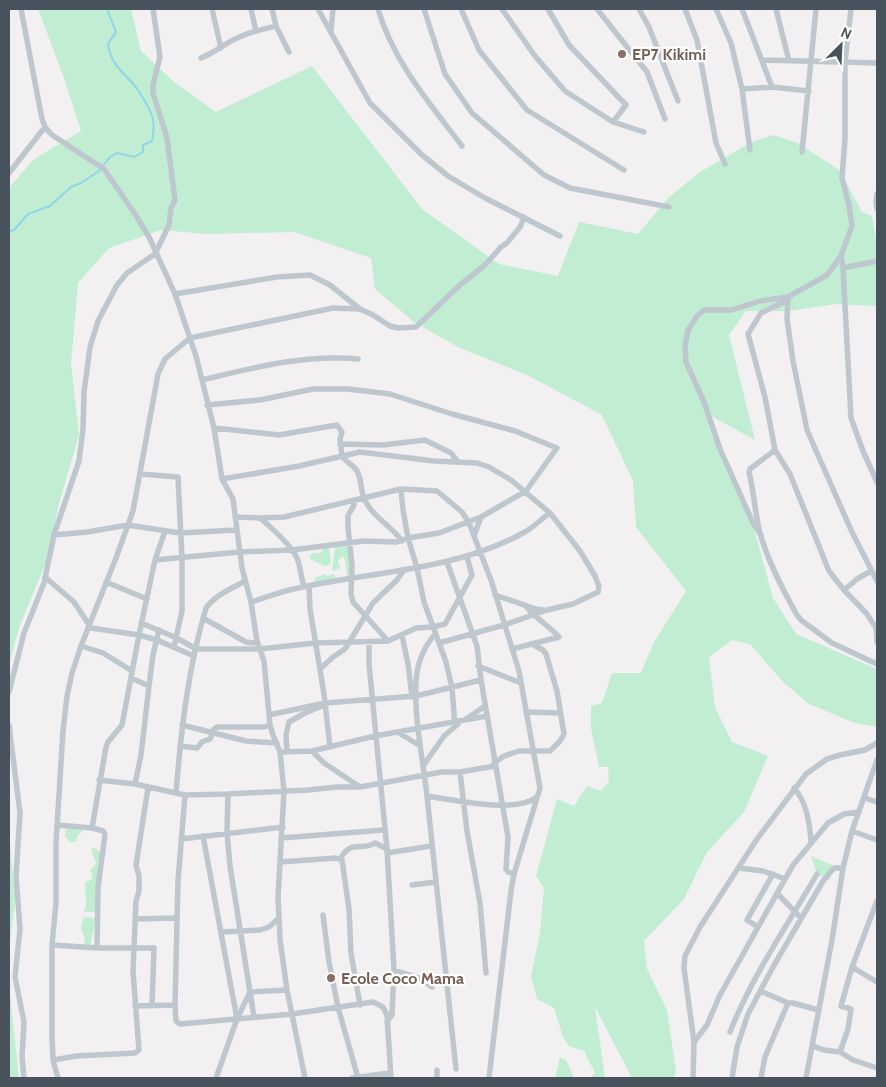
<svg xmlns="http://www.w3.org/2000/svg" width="886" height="1087" viewBox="0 0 886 1087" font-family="Cabin,sans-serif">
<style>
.green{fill:#c1edd3}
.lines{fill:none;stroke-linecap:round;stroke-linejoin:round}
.stream{stroke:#90d5e8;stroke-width:2}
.minor{stroke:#bfc7ce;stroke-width:5.5}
.education-dot{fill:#8d6e63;stroke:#fff;stroke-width:2}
.labels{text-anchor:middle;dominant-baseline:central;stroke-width:4.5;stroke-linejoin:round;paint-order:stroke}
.education-label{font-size:16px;font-weight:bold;fill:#785e54;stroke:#fff;text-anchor:start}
</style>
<rect width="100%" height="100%" fill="#f2f0f0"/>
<!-- green -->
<path class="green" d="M38 9H131L141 51 174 82 216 112 312 66 422 209 499 264 558 276 579 222 638 234 668 198 700 172 752 142 773 135 798 143 839 170 862 212 872 216 877 245 876 306 837 304 788 311H746L729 335 755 440 704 412 755 532 773 598 796 634 877 669V727L855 723 809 704 783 682 750 644 732 640 709 657 715 707 732 742 768 756 744 812 707 852 684 899 644 941 647 969 667 1010 676 1071 674 1078H629L631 1076 595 1007 605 1078H590L595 1073 584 1051 569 1046 563 1037 554 1008 537 999 531 976 540 933 544 888 536 876 557 799 574 806 587 786 601 791 609 781 608 767H599L591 728V706L602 703 612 673H641L654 642 686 591 636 527 633 481 602 415 529 376 458 347 414 322 375 289 371 258 294 232 207 234 161 230 109 248 78 283 71 363 79 435 58 507 51 550 19 628 9 665V188L33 160 81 131 64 78Z
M348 546 351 576 347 575 345 560 343 556 338 560 340 568 334 571 332 570 335 547Z
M323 548H329L331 564 325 566 310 559V556L314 552 316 554 322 552Z
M324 574 327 576 333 574 338 579 316 582 314 580 315 578Z
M81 828 84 830 78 835 76 842H70L65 836 66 829Z
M9 831 15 900 9 952Z
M93 848 97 849 101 853 97 886 95 889 96 912H84L86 906 85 882 92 879V873L90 870 96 864 91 849Z
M811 856 832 865 829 881 817 874Z
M86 917 96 918 90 946H83L85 939 81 929 83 918Z
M9 984 19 1078H9Z
M560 1057 566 1060 574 1078H555Z"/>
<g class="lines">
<!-- stream -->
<path class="stream" d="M9 231 14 230 28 214 50 206 71 187 81 183 99 171 110 157 117 153 134 157 143 152V145L152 141C156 121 153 115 143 98 140 94 138 89 134 85 122 71 110 63 108 44L116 32 108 12 109 9"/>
<!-- minor -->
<path class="minor" d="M21 9 42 119 45 127 52 135 104 169 137 217 149 237 175 294 196 356 214 428 222 479 233 499 242 568 251 602 257 641 264 661 270 725 273 735 280 752 284 791 278 897 280 940 287 990 305 1078
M212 9 221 48
M251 9 256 31
M272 9 276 26 289 52
M318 9 370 103 421 154 448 176 485 198 560 236
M378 9C393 61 430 104 462 146
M424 9 445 74 472 113 544 175 570 188 669 207
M461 9 479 50 527 110 624 170
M502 9 535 56 565 91 613 122 644 132
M548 9 569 45 626 105 613 122
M597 9 647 72 665 119
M639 9 649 27 678 101
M685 9 697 40 716 143 725 164
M716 9 731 43 742 89 750 150
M742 9 772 87
M776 9 789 61
M331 30 333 9
M201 58C214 53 224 44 237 38 249 32 263 29 276 26
M763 60 877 63
M742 89 772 87 809 91
M802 152 816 9
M9 173 45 127
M877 194 876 202 877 209
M841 256 843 268 851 418 863 451 877 482
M843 268 877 261
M175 294 277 277 310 275 330 285 360 309
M788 297 787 319 793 361 807 430 851 530 877 581
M788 300 761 313 748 334 765 397 775 450 790 474 829 571 844 590 867 614 876 628 877 642
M202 380C252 368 305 354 358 359
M214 428 279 435 337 425 342 432 340 439 342 456C346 463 355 465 358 473 363 485 359 493 369 507 378 520 393 528 402 541
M340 444 383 445 425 440 451 453 458 462
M775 450 750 469 749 472C754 492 755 513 760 533 768 562 783 590 797 615L801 620 832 643 877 664
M140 474 178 477 182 558V611L174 647
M222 479 299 466 360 452 434 461 477 463 489 467 511 480 550 513 580 551 595 576 599 586 598 592 573 604 547 610 504 625 439 643
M401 489 403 510 408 538 417 568 424 602 446 662 452 688 455 726
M354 501V505L348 516V527L352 566 351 594 353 602 388 641
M235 517 260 518 284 517 401 489 437 491 462 512 469 523 491 580 519 671 540 788 514 874 511 891 489 1078
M260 518C273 529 288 542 296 556 300 562 301 578 304 587
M54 535 87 532 128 525 180 533 236 530
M761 535 753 523 720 449 704 402 686 362 685 346 688 330 697 316 704 310H732L760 301 788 297 827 275 841 256 852 226 849 205 842 178 845 138V62L851 9
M474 536 481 517
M155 560 239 552 292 550 363 541 397 542 408 538 439 533 481 517 526 491 557 448 515 431 452 414 390 394 348 389H313L260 400 207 405
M447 562 477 646 481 680 508 837 506 869 508 872 514 874
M45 577 74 602 91 628 139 635 157 640 194 656
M106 582 147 599
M309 586 310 609 324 694 330 747
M844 590 857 579 871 571
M495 595 536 609 544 610
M251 602C267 597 282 591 298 588 373 571 454 571 523 533 533 528 541 519 550 513
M203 618 246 642 254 643 257 641
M141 623 177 638 196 649H260L315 643 388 641 416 628 433 627 445 624 472 575 467 557
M435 634C423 648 417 664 416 682 414 721 423 758 427 796 436 887 446 978 456 1069
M402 635 408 664 412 697
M369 642V664L387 849 394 970 392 1015 387 1022
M81 646 103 653 132 671
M512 649 559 637C549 626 535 618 526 606
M478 666 521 683
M320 669 333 657 345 649 373 603 397 580 404 570
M131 678 149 686 141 755 135 784
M149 686 153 655 159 630
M9 692 24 633 44 583 54 535 79 461 83 429 84 392 90 347 98 321 117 285 127 273 155 254 169 225 171 208 175 200 167 138 153 93V85L160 57 153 9
M526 712 560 713
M269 715 325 703 416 696 481 680
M466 719 485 706
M9 725 20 813 16 876 20 929 15 977 24 1022 22 1056 24 1078
M182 725 246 741 277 743
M397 732 419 745
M180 746 197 748 202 742 210 739 214 729 217 727H264L270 725
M287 751 286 735 289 722 305 713 322 706
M312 751 324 763 360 787
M280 752 312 751 375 736 487 716
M494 763 504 756 519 751H550L560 741 564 734 563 728 557 691 546 654 543 650 532 644
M423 766 444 736 458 724
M460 772 467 831 480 903 486 973
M99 780 135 784 185 795 228 794 308 790 337 787H360L442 772H460L495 766
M794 788C807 802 810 824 811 842
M176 793C181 731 188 668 206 608 214 596 232 588 245 581
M228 794 227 833 230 866 254 1017
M185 795 178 881 175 1005 176 1021 180 1024 292 1014 373 1002 383 1007 387 1015 391 1078
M427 796C455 800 514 814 537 797
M865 798 877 802
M57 825 92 828 103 831 105 834 98 888 97 948
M92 828 106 747 108 742 122 725 139 635 155 560 165 531
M852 831 877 840
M203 836 237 1019
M281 838 384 830
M181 839 283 827
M387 853 431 846
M340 859C352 838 361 852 375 843L387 849
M280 862 336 858 342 860 349 909 351 953 360 1005
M739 868 763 871 785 879
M412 885 436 882
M777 893 798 915
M323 915 329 962 338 1007 358 1078
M135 919 177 918
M758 927 747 920 773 874
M221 932 260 930 269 927 279 918
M52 945 97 948H154L152 1005
M852 967 877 982
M394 970 419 978 432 987
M760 991 788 1003H793L818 1010
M135 1006 175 1005
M730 1032C752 976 787 926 817 874
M694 1042 707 1025 720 995 793 865 828 823 844 814 859 812
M813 1046 824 1050 840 1052 853 1060 877 1068
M840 1052 848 1029 851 1009 841 1006 852 967 877 901
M53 1060 77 1056 135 1053 139 1050 133 971 136 901 139 891V876L136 865 148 788
M58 1078 53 1060 52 1036V945L56 903V843L63 731 67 696 72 673 81 646 116 558 133 511 158 374 165 359 190 338 333 308 360 309 373 315 390 326 398 328 416 327 460 285 485 265 501 247 507 243 520 227 524 217
M216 1078 237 1019 250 992 287 990
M352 1078 390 1073
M437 1078V1070
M693 1078 694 1042 684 968 685 956 700 927 757 839 806 774 827 759 840 755 865 750 877 743
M732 1078 737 1047 748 1014 773 967 823 881 834 868H843
M761 1078 765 1057 788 1003
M806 1078 832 940 843 868 852 831 877 760"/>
</g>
<!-- markers -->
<g class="education-dot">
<circle cx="622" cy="54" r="5"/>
<circle cx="331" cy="978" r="5"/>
</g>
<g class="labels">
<!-- education labels -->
<g class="education-label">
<text x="632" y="54">EP7 Kikimi</text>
<text x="341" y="978">Ecole Coco Mama</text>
</g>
</g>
<!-- border -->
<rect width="886" height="1087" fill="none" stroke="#49535d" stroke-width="20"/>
<!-- north arrow -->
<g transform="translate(841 45) rotate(24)" stroke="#ffffff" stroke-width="4" paint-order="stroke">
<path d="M0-4L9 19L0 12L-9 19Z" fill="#49535d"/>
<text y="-8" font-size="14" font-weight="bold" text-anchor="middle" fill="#49535d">N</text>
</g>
</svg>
